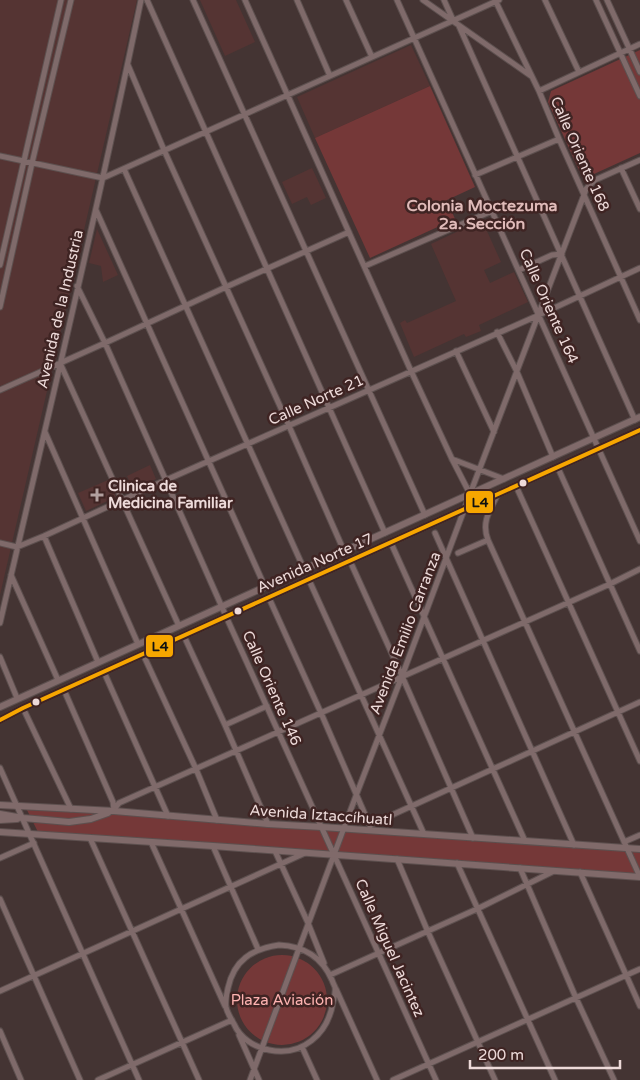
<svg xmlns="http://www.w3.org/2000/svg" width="640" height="1080" viewBox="0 0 640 1080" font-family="'Varela Round',sans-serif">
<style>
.built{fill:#553433}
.green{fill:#753838}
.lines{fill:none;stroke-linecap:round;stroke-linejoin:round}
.minor-casing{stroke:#5d504f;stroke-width:7}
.major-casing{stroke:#5d504f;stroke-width:8}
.minor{stroke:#7f6a6a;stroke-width:5}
.major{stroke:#806a6a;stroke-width:6}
.bus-1-casing{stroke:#3f2423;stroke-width:8}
.bus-1{stroke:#f7a600;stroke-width:4}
.bus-dot{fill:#eddad9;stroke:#3f2423;stroke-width:2}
.poi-dot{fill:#b2a09f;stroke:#3f2423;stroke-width:2}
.labels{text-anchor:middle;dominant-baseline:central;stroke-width:5;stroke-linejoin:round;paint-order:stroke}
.street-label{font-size:15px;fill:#eddad9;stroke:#3f2423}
.poi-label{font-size:15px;font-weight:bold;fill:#eddad9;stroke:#3f2423;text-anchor:start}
.park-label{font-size:15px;fill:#feb3b1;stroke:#3f2423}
.neighbourhood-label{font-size:16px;font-weight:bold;fill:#e0bbb9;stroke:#3f2423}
.line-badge{stroke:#3f2423;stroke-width:2}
.pale-badge-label{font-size:14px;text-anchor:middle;font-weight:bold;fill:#111}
</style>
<rect width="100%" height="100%" fill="#443433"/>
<!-- built -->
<path class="built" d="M0 0H137L0 595Z
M200 0H236L255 42 225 56Z
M411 45 430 86 315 138 297 97Z
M312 168 326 198 311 205 307 197 292 204 282 182Z
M482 220 501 262 484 270 490 283 514 272 528 302 479 325 481 331 466 337 464 334 414 357 400 323 405 320 407 323 456 301 431 244Z
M97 229 118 275 103 282 101 266 89 263Z
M150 465 156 479 133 490 127 476Z
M108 480 116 497 86 511 78 493Z"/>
<!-- green -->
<path class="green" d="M640 50V153L594 174 583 173 579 170 548 102 551 91Z
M430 86 475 187 447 200 455 219 370 258 315 138Z
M27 810 123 814 640 852V874L38 832Z
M237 1000a45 45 0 1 1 90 0a45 45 0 1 1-90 0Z"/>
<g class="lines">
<defs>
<path id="minor" d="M147 0 385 533
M193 0 425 515
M245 0 411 371 452 459 470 494
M297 0 330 76
M346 0 372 57
M397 0 640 541
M423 0 531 76
M444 0 453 20
M495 0 539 91 559 139 640 320
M545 0 579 72
M596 0 640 96
M607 0 640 72
M459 26C517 157 577 288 635 420
M128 65 164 150 289 426 344 551
M539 91 640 44
M0 156 103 178 499 0
M621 168 640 209
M124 169 304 569
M475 175 559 139
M96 210 265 587
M0 265 61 0
M365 266 492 211
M519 270 552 255 562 254
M77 286 105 343 229 623 436 1080
M0 307 32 163 71 0
M497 332 517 372 553 457
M456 351 494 432
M60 363 179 626
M0 390 105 343 226 287 349 232
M45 432 138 644
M452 459 504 479
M558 468 640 651
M516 486 640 761
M498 494C490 510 481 522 488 540L640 877
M435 533 574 845
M44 536 98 662
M0 543 17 547 44 536 166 480 539 315 640 268
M391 543 525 841
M458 553 488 540
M350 561 402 676 473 838
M11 575 58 680
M309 580 424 834
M269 598 321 713 370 826
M0 623C48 416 98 208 141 0
M184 636 225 725 268 824
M143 654 196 769 217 820
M0 657 17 698
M104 672 168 816
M64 690 113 802 114 811
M23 708 71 809
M225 725 267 706
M0 768 139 1080
M114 811 116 807 119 803 610 584 640 569
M370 825 640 702
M90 838 199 1080
M151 842 225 1006
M624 842 640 835
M213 846 258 949
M275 851 308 923 324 963
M0 858 34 843
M397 859 428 932 495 1080
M457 863 555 1080
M520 868 576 998 614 1080
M580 872 640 1006
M0 899 80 1080
M279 945C304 946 322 957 332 980 333 983 334 985 335 987 336 992 334 998 333 1002 328 1034 302 1057 269 1050 254 1047 240 1038 234 1024 231 1019 227 1012 226 1007 225 1001 227 993 228 988 234 960 252 949 279 945Z
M330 975 477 909 554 871
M336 989 377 1080
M0 991 305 853
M0 1031 21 1080
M239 1035 259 1080
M302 1047 317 1080
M98 1080 232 1020
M250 1080 357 793 402 676 470 494 584 195 586 189 595 180 640 160
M393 1080 640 969"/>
<path id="major" d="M0 707 640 417
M0 720 23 708 640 430
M0 805 114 811 268 824 322 827 640 849
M0 814 23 818 69 822 91 819 108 813
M0 820 17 819
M0 832 213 846 640 877"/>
</defs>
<!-- minor casing -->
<use href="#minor" class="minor-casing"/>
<!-- major casing -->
<use href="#major" class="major-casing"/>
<!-- minor -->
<use href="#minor" class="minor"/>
<!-- major -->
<use href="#major" class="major"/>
<defs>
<path id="bus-1" d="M0 720 23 708 640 430"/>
</defs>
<!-- bus-1 casing -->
<use href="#bus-1" class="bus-1-casing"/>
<!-- bus-1 -->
<use href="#bus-1" class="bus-1"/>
</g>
<!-- markers -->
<g class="bus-dot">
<circle cx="523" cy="483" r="4.5"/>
<circle cx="238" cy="611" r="4.5"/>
<circle cx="36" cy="702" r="4.5"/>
</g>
<path class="poi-dot" d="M94.5 487.5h5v5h5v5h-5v5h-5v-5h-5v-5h5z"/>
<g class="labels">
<!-- street labels -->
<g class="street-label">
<text transform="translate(580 154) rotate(66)">Calle Oriente 168</text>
<text transform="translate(549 306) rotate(66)">Calle Oriente 164</text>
<text transform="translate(60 309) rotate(-77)">Avenida de la Industria</text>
<text transform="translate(316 400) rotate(-24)">Calle Norte 21</text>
<text transform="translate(315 563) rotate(-24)">Avenida Norte 17</text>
<text transform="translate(405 633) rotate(-69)">Avenida Emilio Carranza</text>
<text transform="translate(272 688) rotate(66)">Calle Oriente 146</text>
<text transform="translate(321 815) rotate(4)">Avenida Iztaccíhuatl</text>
<text transform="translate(390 948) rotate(66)">Calle Miguel Jacintez</text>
</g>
<!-- poi labels -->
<g class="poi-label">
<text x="108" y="486">Clinica de<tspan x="108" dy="17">Medicina Familiar</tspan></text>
</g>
<!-- park labels -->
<g class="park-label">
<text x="282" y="1000">Plaza Aviación</text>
</g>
<!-- neighbourhood labels -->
<g class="neighbourhood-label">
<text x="482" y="206">Colonia Moctezuma<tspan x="482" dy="18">2a. Sección</tspan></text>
</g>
</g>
<g class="line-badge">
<rect x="465" y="490" width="29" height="24" rx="5" fill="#f7a600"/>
<rect x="145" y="634" width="29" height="24" rx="5" fill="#f7a600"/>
</g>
<g class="pale-badge-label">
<text x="480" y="507">L4</text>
<text x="160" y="651">L4</text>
</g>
<!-- scale -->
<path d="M470 1060v8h150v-8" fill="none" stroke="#eddad9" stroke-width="2.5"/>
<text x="478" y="1060" font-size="15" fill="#eddad9" stroke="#3f2423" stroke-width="4" paint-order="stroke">200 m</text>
</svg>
